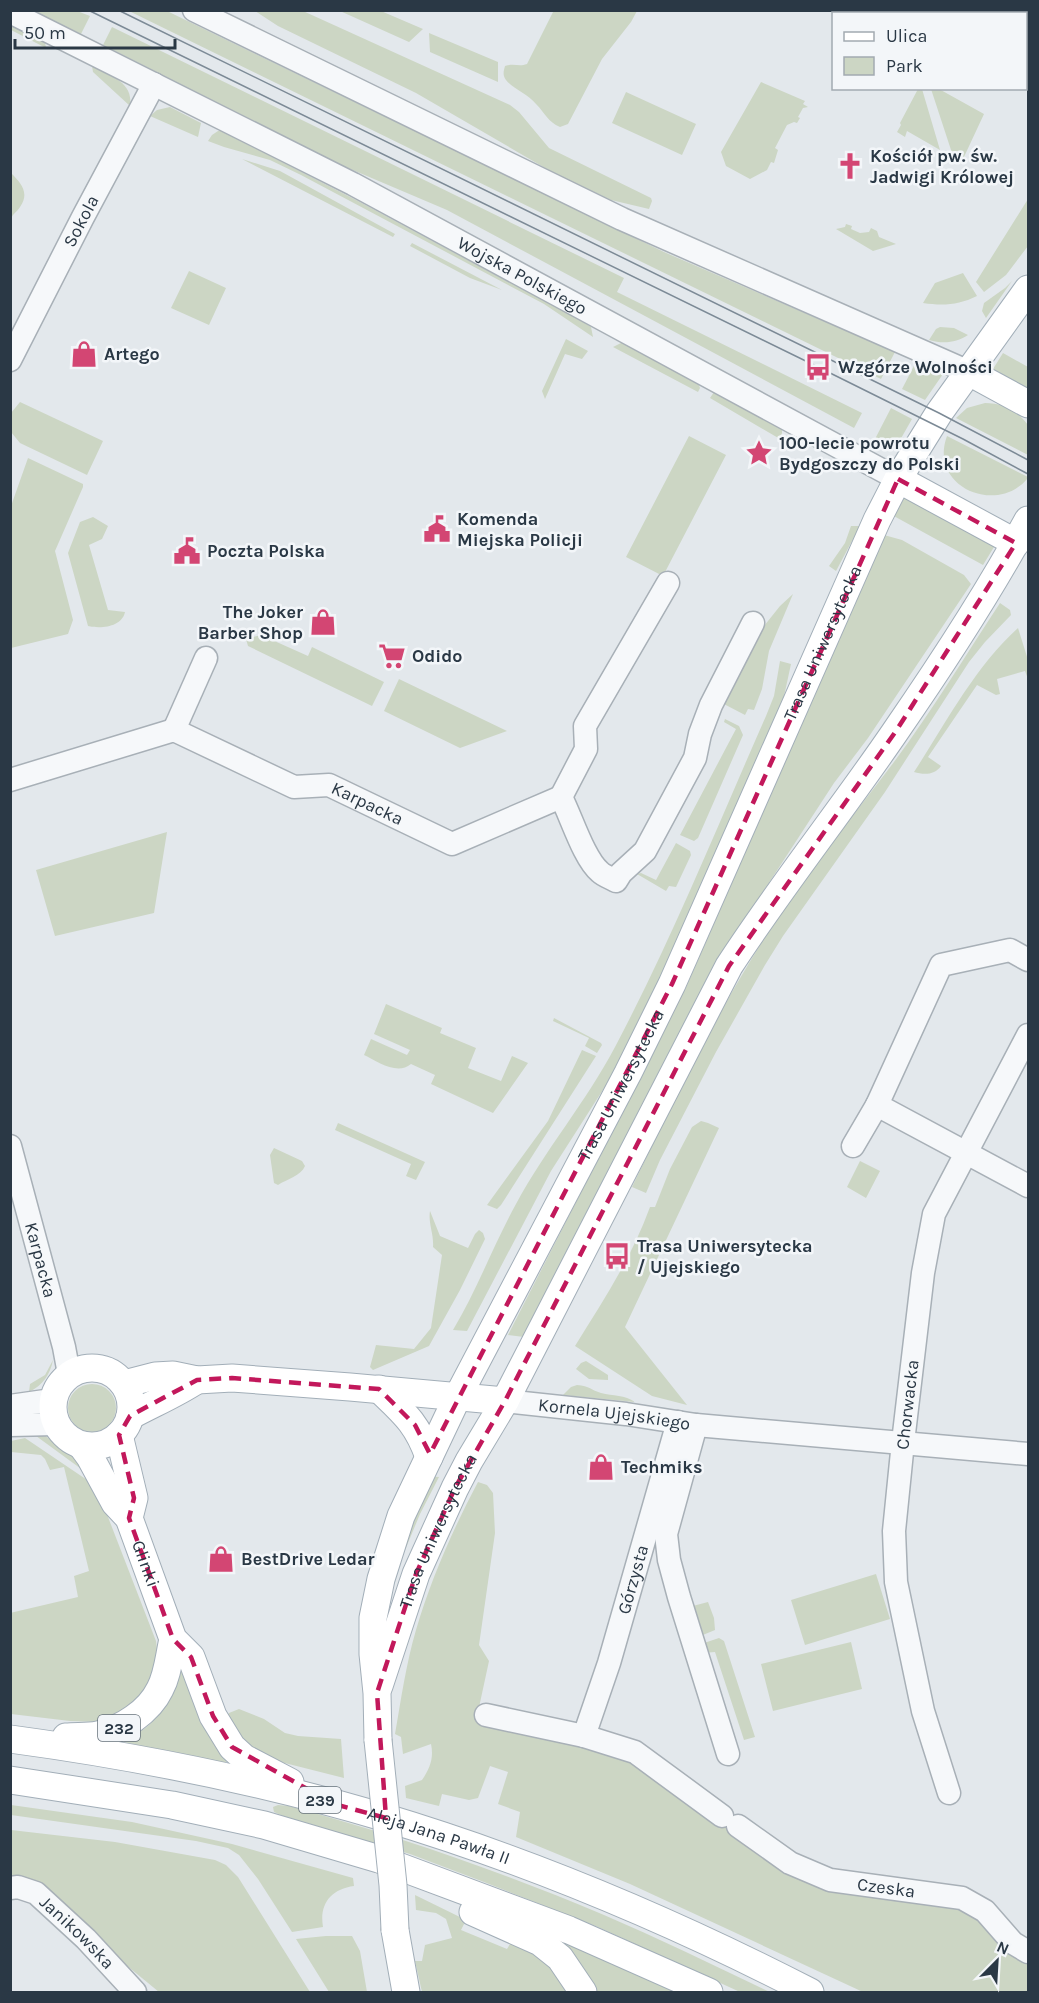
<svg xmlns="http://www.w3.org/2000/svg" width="1039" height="2003" viewBox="0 0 1039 2003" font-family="Karla,sans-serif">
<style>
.green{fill:#ccd6c4}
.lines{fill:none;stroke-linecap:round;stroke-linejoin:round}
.minor-casing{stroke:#a8b0b7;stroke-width:25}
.major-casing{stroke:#a2aeb8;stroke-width:29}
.minor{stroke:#f6f8fa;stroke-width:22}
.major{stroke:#fff;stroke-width:27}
.tram{stroke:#7c8a96;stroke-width:1.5}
.major-bridge-casing{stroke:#a2aeb8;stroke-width:29;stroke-linecap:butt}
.major-bridge{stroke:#fff;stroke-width:27}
.marked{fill:none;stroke:#c2185b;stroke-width:4.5;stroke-dasharray:12 8;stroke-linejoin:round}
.labels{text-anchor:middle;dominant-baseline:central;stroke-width:5;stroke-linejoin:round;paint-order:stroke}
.shield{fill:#f3f6f9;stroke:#66717b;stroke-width:1.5}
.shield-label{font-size:16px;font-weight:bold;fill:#2a3845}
.poi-label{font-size:18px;font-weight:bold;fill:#2a3845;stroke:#f3f6f9;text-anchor:start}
.street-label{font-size:18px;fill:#2a3845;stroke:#f3f6f9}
</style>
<rect width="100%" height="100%" fill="#e3e8ec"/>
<!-- green -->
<path class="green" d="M554 10 637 11 631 22 602 59 568 124 560 127C548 122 545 113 536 104 528 94 513 89 506 80 502 75 504 70 505 66 514 63 519 67 527 64Z
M32 11H77L90 16 81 34Z
M129 11H167L664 252 895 352 881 379Z
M255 11H303L510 105 519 112 549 148 651 198 652 201 649 209 611 200 552 172 416 93 278 26Z
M340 11H381L423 29 409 42Z
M968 11H1028V45L1026 43V14L974 13Z
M10 25 45 42 46 48 11 30Z
M112 27 624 278 617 292 862 413 854 428 447 210 341 165 103 45Z
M429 33 498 62V82L430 52Z
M92 66C109 75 134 82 130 106L93 72Z
M761 82 805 101 803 104 808 107 803 108 798 117 800 118 797 123 794 122 787 125 775 148 778 150 774 163 771 162 767 170 750 179 726 166 721 152Z
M918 89H922L940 150 907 131 905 137 897 132 901 125 900 123Z
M931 89H939L984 114 963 159 952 153Z
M626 92 696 124 682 155 612 123Z
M170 107 201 123 198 137 150 116 157 110Z
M218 131H221L358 201 585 323 591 327 593 337 544 304 301 175 270 160 224 147 208 141 212 135Z
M242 159 280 171 395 234 393 237Z
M11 173C21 183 30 193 20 207 17 212 13 213 11 219Z
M1028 199V246L1006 275 984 292 976 282Z
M846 224 852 226 851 229 860 233 869 232 871 228 877 231 879 237 896 244 873 251 836 229 845 227Z
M412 243 502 290 470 278 410 246Z
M189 271 226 288 209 325 171 308Z
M963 273 977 296C959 305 943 306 923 303L935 283Z
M1012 281 986 318 982 311 984 303 1005 288Z
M940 327 954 328 968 335C956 343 943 344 929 340L936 329Z
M566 339 588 351 582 359 565 354 545 399 542 391Z
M621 343H625L698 383 700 388 698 392 613 347Z
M1003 353 1028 367V389L993 369Z
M916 362 943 374 925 400 902 389Z
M714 392 782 428V433L780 439 710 398Z
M20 402 103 441 87 475 20 443 11 432V413Z
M985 403C1003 403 1017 410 1028 425V455L956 418 967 408Z
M891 408 912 419 895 449 875 439Z
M689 436 726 455 663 576 626 557Z
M947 436 1028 477V478C997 516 928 487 947 436Z
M28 458 83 484V487L55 551 73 620 68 634 11 648V506Z
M901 496 993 545 994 547 983 565 892 515Z
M93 517 108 526 102 539 89 545 108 610 125 612C122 627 101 629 88 626L68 553 80 522Z
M851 526H860L836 571 829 566 845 543Z
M884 535 902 540 964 575 971 584 868 738 834 783 748 915 524 1337 508 1335 687 985Z
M793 594 769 651 762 689 754 710 748 709 745 715 720 702 746 663 742 655 758 626H764L780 606Z
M1000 603 1010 610 1011 615 985 642 969 662 885 792 783 936 765 965 716 1052 660 1160 646 1193 632 1187C673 1102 716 1014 767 934 805 874 851 819 894 762 932 711 965 656 1000 603Z
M1018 628 1028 660V679L1025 671 997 679 1000 694 996 695 977 685 928 757 941 766C935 775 924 775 914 772 946 723 974 668 1018 628Z
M261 635 308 656 312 647 384 682 372 706 248 646 246 639Z
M780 661 791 664 783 701 678 944 615 1071 551 1171 467 1331 453 1330C477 1290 493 1246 516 1204 545 1150 586 1102 615 1047 672 939 717 827 766 716L774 696Z
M399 679 507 731 460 748 384 711Z
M725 719 739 726 743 735 698 838 694 841 680 835 736 729 724 722Z
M167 832 154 913 55 936 36 870Z
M676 843 690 851 691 855 676 887 669 886 666 891 637 874 641 873 656 880Z
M386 1004 442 1028 440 1033 476 1048 468 1068 501 1081 512 1056 528 1063 493 1113 431 1084 435 1075 411 1064C397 1076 377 1061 364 1055L371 1039 407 1055 410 1050 374 1034Z
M554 1018 601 1043 602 1045 597 1053 585 1046 589 1038 553 1021Z
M582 1050 596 1056 501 1205 497 1209 487 1205 548 1121Z
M701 1121 708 1123 719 1128 625 1327 687 1405 652 1396 575 1346C603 1301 632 1257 650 1207H655L670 1169 692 1127Z
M338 1123 425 1162 416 1180 406 1176 411 1164 335 1130Z
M274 1148 302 1161 305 1166C301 1176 287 1179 278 1185L274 1183 270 1155Z
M860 1161 880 1171 866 1198 847 1187Z
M430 1211 440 1236 468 1248 475 1234 479 1230 483 1233 485 1239 460 1290 429 1346 373 1370 370 1367 376 1345 414 1349 431 1328 442 1255 433 1247C434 1234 428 1223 430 1211Z
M53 1360C50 1375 43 1385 29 1392L30 1384 45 1375Z
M586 1361 608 1375V1380L589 1379 576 1369 581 1363Z
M68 1408a24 24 0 1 1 48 0a24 24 0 1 1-48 0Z
M577 1385C590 1386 591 1390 601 1393 613 1396 625 1395 635 1402L563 1395 571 1387Z
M32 1433 44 1435 70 1453 79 1460 84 1471Z
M25 1438 96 1486 156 1641 158 1659 155 1673 141 1702 100 1722 70 1721 11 1714 10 1613 78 1597 74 1576 89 1571 64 1467 50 1470 45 1459 41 1455 11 1452V1441Z
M425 1476 439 1477 420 1514 398 1567Z
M478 1482 487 1485 493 1493 495 1533 479 1645 489 1661 478 1712 627 1755 769 1857 955 1901 1028 1960V1992H863L630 1884 516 1837 520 1812 498 1804 508 1772 490 1766 478 1798 469 1800 442 1794 439 1806 406 1798 405 1786 422 1780C430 1768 434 1758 431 1744L403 1754 401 1737 395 1734C401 1700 406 1664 416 1630 431 1579 453 1529 478 1482Z
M876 1574 890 1619 805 1645 791 1600Z
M708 1602 714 1618 715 1630 698 1637 689 1607Z
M719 1638 724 1641 755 1737 744 1740 715 1652 702 1653 701 1644Z
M851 1642 862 1689 773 1711 761 1664Z
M179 1662 228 1756 225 1765 124 1742 127 1737C132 1734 139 1732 144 1729 165 1714 177 1686 179 1662Z
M239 1709 264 1719 285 1733 298 1736 341 1739 344 1778 253 1755 227 1717 229 1713Z
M11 1805 132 1822 232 1844 353 1878 354 1886C331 1889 319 1904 323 1927L292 1932 258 1879 239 1855 228 1848 196 1841 11 1815Z
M278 1805 289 1806C397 1835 501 1872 604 1915 660 1939 715 1966 770 1992H740L598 1927 484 1882 410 1854 283 1816 274 1812 273 1807Z
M11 1830 115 1842 215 1860 226 1865 238 1877 310 1992H159L109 1951 11 1881Z
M415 1895 466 1920 461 1930 507 1949 513 1939 535 1950 575 1992H422L415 1961H422L425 1945 452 1938 446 1919 436 1913 416 1910Z
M529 1925 682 1992H594Z
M326 1936H352L360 1951 367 1992H329L296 1939Z"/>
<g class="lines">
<defs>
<g id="minor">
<path d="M194 10 622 219 969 372"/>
<path id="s1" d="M10 12 353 184 898 479"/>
<path id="s2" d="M10 360 83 217 154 84"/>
<path d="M174 730 206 658"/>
<path id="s3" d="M10 780 174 730 294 787 329 785 452 844 561 797C571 816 584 859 600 872 604 876 611 878 616 881L621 873 645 851 695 758 700 734 711 705 753 623"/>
<path d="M561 797 586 749 585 726 668 583"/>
<path d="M1028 960 1010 950 941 965 877 1105 1028 1186"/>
<path id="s4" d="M10 1146 64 1347 69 1374"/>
<path d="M853 1146 877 1105"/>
<path id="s5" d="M505 1401 626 1414 696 1425 1028 1454"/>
<path d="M10 1406 52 1400"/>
<path d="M10 1425 55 1424"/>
<path d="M696 1425 666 1534 669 1560 679 1597 728 1754"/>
<path d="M486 1715 584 1736 635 1752 722 1816"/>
<path id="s6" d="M584 1736 609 1663 678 1422"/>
<path id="s7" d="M949 1793 923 1711 896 1582 894 1531 903 1442 923 1273 934 1214 1028 1035"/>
<path id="s8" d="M738 1826 790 1863 830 1880 962 1898 985 1911 1013 1943 1028 1952"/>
<path id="s9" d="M10 1888 18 1887 36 1893 86 1939 135 1992"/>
</g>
<g id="major">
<path d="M969 372 1028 404"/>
<path d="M898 479 1016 543"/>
<circle cx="92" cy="1407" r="39"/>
<path d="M124 1384 155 1376 173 1375 197 1380 232 1378 350 1387 505 1401"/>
<path d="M379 1389C404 1413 417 1423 429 1457"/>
<path d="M130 1416C152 1404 176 1394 197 1380"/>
<path d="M119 1435 134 1498 129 1518"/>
<path id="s10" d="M82 1446 90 1457 115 1503 129 1518 173 1639 191 1657 213 1716 232 1747 244 1758 290 1782"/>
<path id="s11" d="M379 1686 416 1574 455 1488 469 1461 505 1401 729 966C781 886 841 811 895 732 942 664 989 592 1028 520"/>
<path d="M66 1737C76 1736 88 1737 98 1735 122 1729 149 1712 160 1689 168 1674 169 1656 173 1639"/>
<path id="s12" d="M10 1739C136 1756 261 1781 383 1817 530 1861 674 1922 810 1992"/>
<path id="s13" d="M378 1740 377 1693 373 1654V1618L381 1579 401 1516 457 1398 628 1073 672 984 877 520 898 479 939 413 1028 289"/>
<path d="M10 1780 172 1805 264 1825 379 1859 569 1930 709 1992"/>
<path d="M473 1912 540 1942 560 1958 583 1992"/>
<path d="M395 1930 406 1992"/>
</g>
</defs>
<!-- minor casing -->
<use href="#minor" class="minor-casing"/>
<!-- major casing -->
<use href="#major" class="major-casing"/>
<!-- minor -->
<use href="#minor" class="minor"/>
<!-- major -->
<use href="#major" class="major"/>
<!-- tram -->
<path class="tram" d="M88 10 818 367 963 439 1028 474
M118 10 939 413 1028 460"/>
<defs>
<path id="major-bridge" d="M378 1740 393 1885 395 1930"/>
</defs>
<!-- major-bridge casing -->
<use href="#major-bridge" class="major-bridge-casing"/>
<!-- major-bridge -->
<use href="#major-bridge" class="major-bridge"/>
</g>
<!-- marked area -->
<path class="marked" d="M898 479 1016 543 896 731 729 966 505 1401 455 1488 416 1574 377 1693 386 1818 334 1804 232 1747 213 1716 191 1657 173 1639 129 1518 134 1498 119 1435 130 1416 163 1398 197 1380 232 1378 379 1389 415 1425 430 1454 672 984Z"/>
<!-- icons -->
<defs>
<symbol id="church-bare" viewBox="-9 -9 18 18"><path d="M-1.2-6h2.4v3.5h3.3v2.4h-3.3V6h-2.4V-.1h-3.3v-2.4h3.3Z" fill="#d34673" stroke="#f3f6f9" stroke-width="2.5" paint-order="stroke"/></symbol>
<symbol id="shop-bare" viewBox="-9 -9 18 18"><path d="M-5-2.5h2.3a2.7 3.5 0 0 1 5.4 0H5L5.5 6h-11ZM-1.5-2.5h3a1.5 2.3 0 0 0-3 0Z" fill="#d34673" stroke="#f3f6f9" stroke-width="2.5" paint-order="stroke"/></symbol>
<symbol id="bus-bare" viewBox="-9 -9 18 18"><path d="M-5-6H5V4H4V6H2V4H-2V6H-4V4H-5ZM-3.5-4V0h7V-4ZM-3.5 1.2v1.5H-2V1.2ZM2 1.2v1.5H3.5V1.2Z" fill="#d34673" stroke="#f3f6f9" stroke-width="2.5" paint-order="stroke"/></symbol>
<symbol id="sight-bare" viewBox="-9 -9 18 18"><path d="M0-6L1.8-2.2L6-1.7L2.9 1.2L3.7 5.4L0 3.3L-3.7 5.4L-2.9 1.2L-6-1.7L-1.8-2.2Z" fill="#d34673" stroke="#f3f6f9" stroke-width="2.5" paint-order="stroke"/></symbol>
<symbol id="civic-bare" viewBox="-9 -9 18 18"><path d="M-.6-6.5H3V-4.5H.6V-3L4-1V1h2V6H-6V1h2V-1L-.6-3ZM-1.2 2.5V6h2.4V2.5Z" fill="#d34673" stroke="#f3f6f9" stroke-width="2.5" paint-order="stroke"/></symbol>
<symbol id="supermarket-bare" viewBox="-9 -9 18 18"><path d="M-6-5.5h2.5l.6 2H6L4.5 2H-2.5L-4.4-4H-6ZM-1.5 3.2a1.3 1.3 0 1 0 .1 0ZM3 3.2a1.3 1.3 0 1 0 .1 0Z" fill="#d34673" stroke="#f3f6f9" stroke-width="2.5" paint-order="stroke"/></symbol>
</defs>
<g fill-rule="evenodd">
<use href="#church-bare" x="831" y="147" width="38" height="38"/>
<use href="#shop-bare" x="65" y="335" width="38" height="38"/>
<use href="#bus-bare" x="799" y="348" width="38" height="38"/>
<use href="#sight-bare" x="740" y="434" width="38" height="38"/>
<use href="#civic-bare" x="418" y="510" width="38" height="38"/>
<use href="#civic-bare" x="168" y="532" width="38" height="38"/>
<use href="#shop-bare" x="304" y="603" width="38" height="38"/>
<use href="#supermarket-bare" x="373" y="637" width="38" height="38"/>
<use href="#bus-bare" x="598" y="1237" width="38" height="38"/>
<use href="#shop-bare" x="582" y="1448" width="38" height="38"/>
<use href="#shop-bare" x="202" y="1540" width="38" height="38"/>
</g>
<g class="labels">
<!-- shield labels -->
<g class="shield">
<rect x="98" y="1715" width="42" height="26" rx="4.5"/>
<rect x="299" y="1787" width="42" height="26" rx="4.5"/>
</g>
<g class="shield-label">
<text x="119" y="1728">232</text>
<text x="320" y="1800">239</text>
</g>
<!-- poi labels -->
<g class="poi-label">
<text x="870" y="156">Kościół pw. św.<tspan x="870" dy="21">Jadwigi Królowej</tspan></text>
<text x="104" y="354">Artego</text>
<text x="838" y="367">Wzgórze Wolności</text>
<text x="779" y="443">100-lecie powrotu<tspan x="779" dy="21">Bydgoszczy do Polski</tspan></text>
<text x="457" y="519">Komenda<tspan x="457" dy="21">Miejska Policji</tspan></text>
<text x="207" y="551">Poczta Polska</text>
<text x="303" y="612" text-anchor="end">The Joker<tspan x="303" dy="21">Barber Shop</tspan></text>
<text x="412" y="656">Odido</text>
<text x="637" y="1246">Trasa Uniwersytecka<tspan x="637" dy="21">/ Ujejskiego</tspan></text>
<text x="621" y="1467">Techmiks</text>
<text x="241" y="1559">BestDrive Ledar</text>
</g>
<!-- street labels -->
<g class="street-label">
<text stroke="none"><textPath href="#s2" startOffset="156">Sokola</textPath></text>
<text stroke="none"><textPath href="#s1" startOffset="576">Wojska Polskiego</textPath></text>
<text stroke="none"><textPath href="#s13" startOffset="1198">Trasa Uniwersytecka</textPath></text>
<text stroke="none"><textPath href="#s3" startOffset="382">Karpacka</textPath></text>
<text stroke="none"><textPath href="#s13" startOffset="712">Trasa Uniwersytecka</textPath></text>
<text stroke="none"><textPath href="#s4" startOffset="118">Karpacka</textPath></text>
<text stroke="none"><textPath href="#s7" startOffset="396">Chorwacka</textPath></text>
<text stroke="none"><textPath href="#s5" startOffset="110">Kornela Ujejskiego</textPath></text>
<text stroke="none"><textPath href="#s11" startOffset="166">Trasa Uniwersytecka</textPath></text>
<text stroke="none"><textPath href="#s10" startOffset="135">Glinki</textPath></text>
<text stroke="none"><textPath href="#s6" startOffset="164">Górzysta</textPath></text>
<text stroke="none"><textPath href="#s12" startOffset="440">Aleja Jana Pawła II</textPath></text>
<text stroke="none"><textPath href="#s8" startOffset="164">Czeska</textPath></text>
<text stroke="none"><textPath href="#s9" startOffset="84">Janikowska</textPath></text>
</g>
</g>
<!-- border -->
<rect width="1039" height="2003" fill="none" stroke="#2a3845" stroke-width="24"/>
<!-- legend -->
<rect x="832" y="12" width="195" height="78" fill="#f3f6f9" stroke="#a3aab1" stroke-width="1.5"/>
<rect x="844" y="32" width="30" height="9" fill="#ffffff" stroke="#a3aab1" stroke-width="1.5"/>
<text x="886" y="42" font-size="18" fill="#2a3845">Ulica</text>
<rect x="844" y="57" width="30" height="18" fill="#ccd6c4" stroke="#a3aab1" stroke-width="1.5"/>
<text x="886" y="72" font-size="18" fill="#2a3845">Park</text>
<!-- north arrow -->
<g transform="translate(997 1961) rotate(24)" stroke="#f3f6f9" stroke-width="4.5" paint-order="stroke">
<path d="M0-4.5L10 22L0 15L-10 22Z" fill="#2a3845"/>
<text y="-9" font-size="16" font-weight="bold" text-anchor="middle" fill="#2a3845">N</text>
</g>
<!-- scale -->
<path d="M15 39v9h160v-9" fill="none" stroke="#2a3845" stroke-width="3"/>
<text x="24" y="39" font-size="18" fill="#2a3845" stroke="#f3f6f9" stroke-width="4.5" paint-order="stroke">50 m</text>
</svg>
